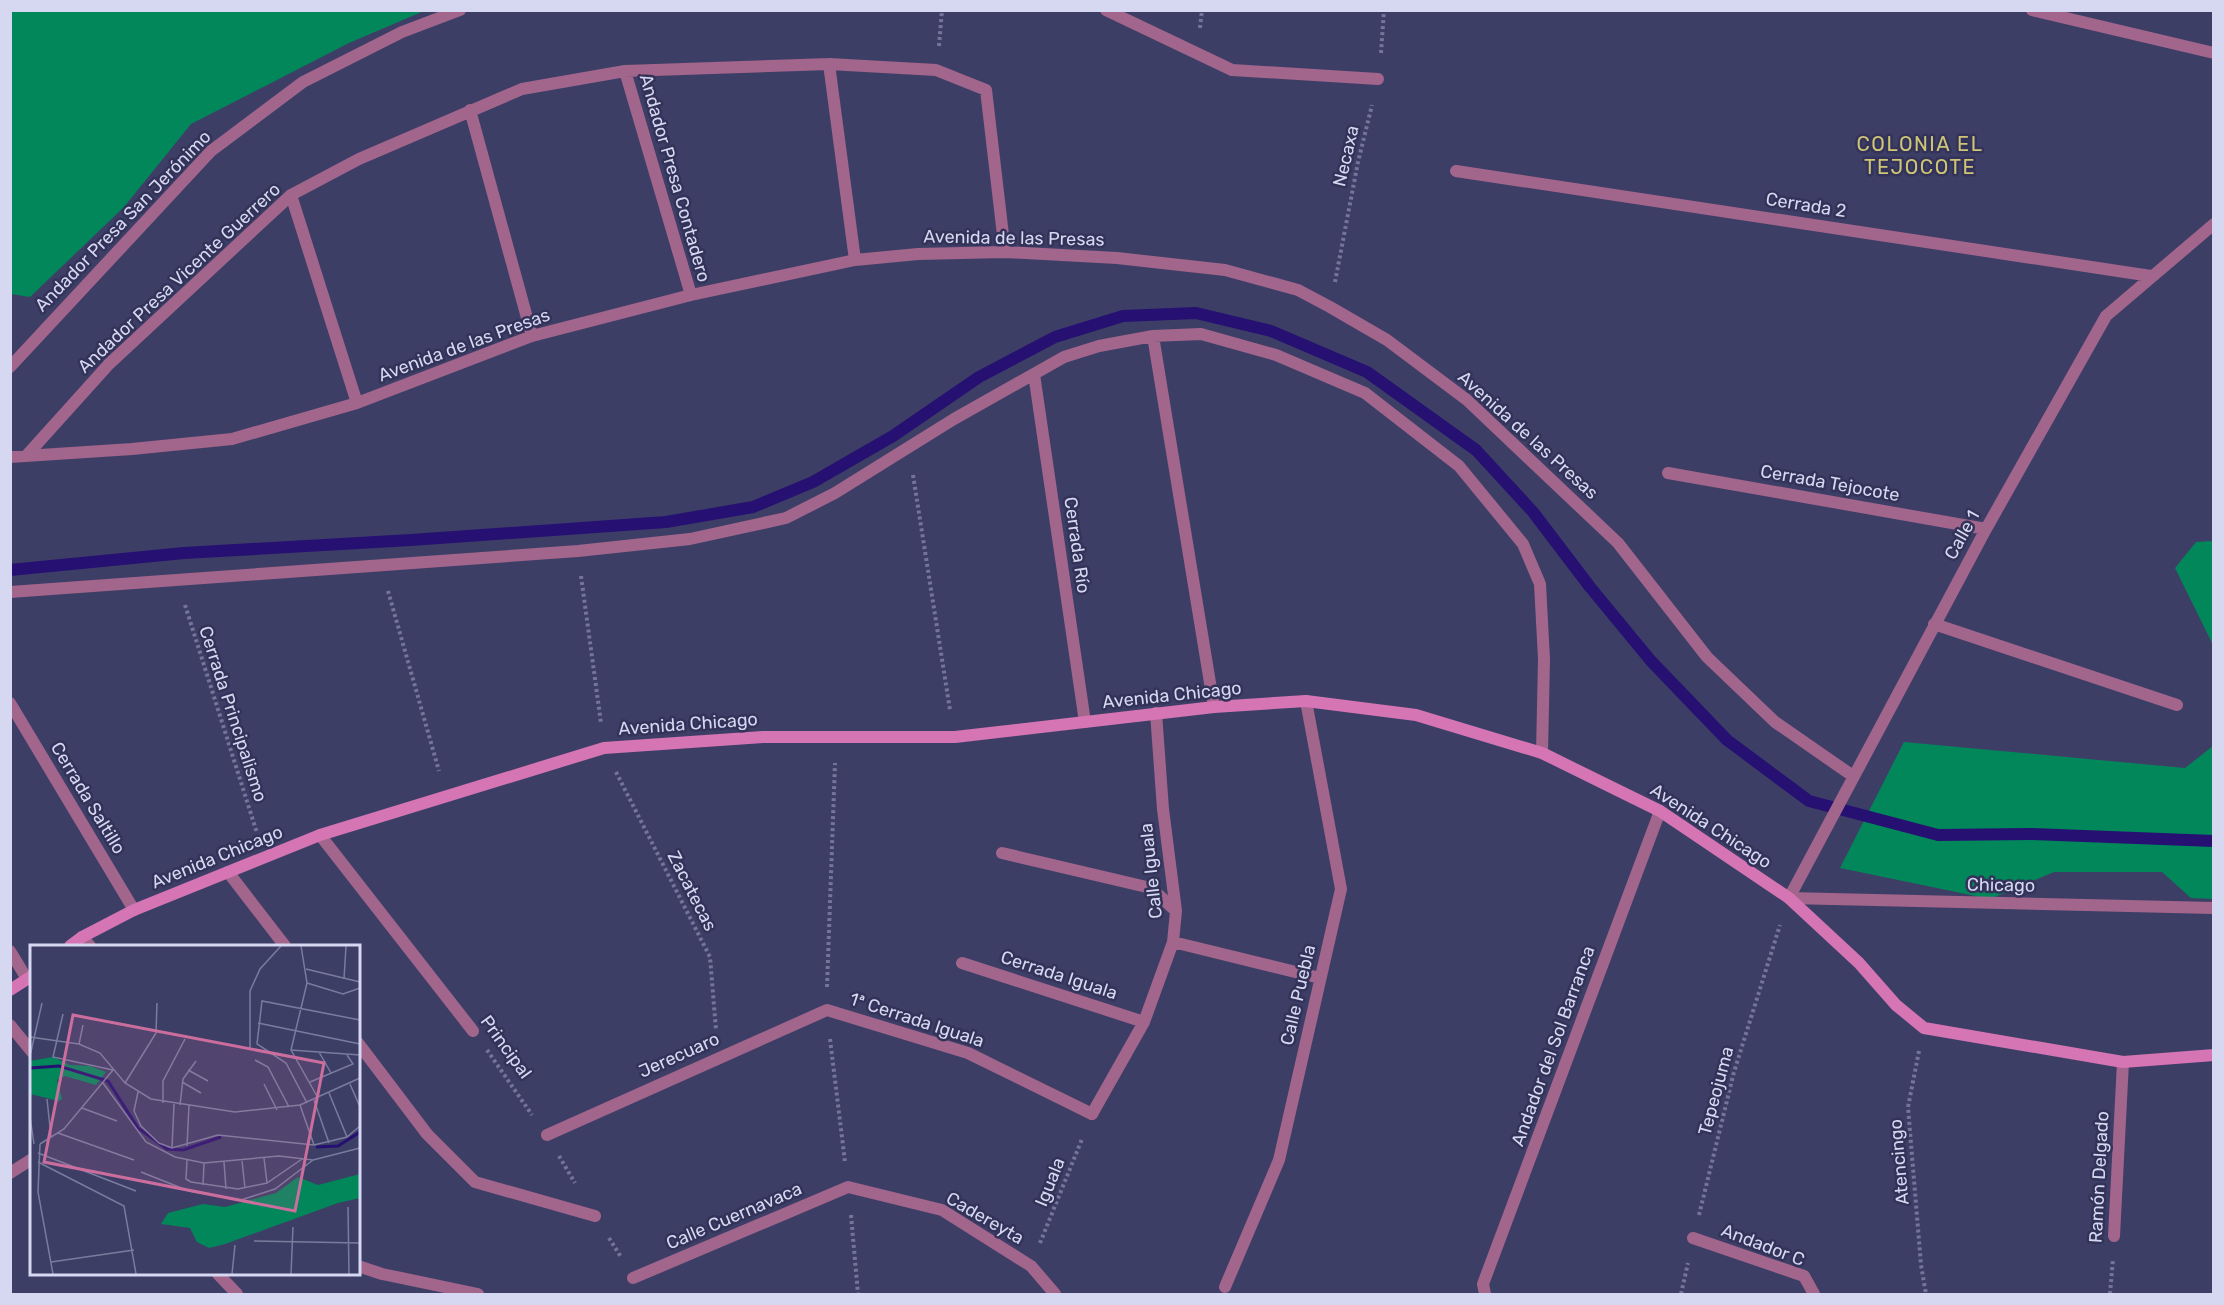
<svg xmlns="http://www.w3.org/2000/svg" width="2224" height="1305" viewBox="0 0 2224 1305" font-family="Rubik,sans-serif">
<style>
.forest{fill:#02875b}
.lines{fill:none;stroke-linecap:round;stroke-linejoin:round}
.stream{stroke:#261072;stroke-width:12}
.path{stroke:#747598;stroke-width:4;stroke-dasharray:3 3;stroke-linecap:butt}
.lane{stroke:#a2658c;stroke-width:12}
.street{stroke:#a2658c;stroke-width:12}
.secondary{stroke:#d675b4;stroke-width:12}
.labels{text-anchor:middle;dominant-baseline:central;stroke-width:5;stroke-linejoin:round;paint-order:stroke}
.street-label{font-size:18px;fill:#d6d8f1;stroke:#33335a}
.neighbourhood-label{font-size:20px;letter-spacing:1.5px;fill:#cfc577;stroke:#33335a}
.inset-river{fill:none;stroke:#261072;stroke-width:3}
.inset-road{fill:none;stroke:#7a7c9e;stroke-width:1.5}
.view{fill:#cb6e9e;fill-opacity:0.15;stroke:#cb6e9e;stroke-width:3}
.inset-edge{fill:none;stroke:#d6d8f1;stroke-width:3}
</style>
<rect width="100%" height="100%" fill="#3d3e66"/>
<!-- forest -->
<path class="forest" d="M10 11 11 10 424 11 349 43 191 124 124 207 30 297 11 294Z
M2213 541H2214L2213 645 2175 568 2196 542Z
M1904 742 2185 768 2213 746V899L2191 898 2162 872H2054L1990 899 1840 868Z"/>
<g class="lines">
<!-- stream -->
<path class="stream" d="M10 570 184 553 411 540 666 522 753 507 813 482 893 436 979 377 1055 337 1123 316 1196 313 1271 331 1367 372 1476 450 1533 512 1590 587 1651 661 1727 740 1809 801 1938 835 2031 834 2214 841"/>
<!-- path -->
<path class="path" d="M1200 28 1202 10
M939 46 942 10
M1381 53 1384 10
M1335 282 1358 162 1372 105
M913 475 950 710
M581 576 601 723
M388 591 439 771
M185 605 257 833
M616 772 710 957 716 1030
M827 987 835 763
M830 1039 845 1162
M487 1050 532 1115
M1919 1051 1908 1107 1921 1265 1926 1294
M559 1156 575 1183
M851 1215 858 1294
M1699 1215 1734 1072 1780 925
M609 1238 621 1257
M1040 1243 1082 1139
M1681 1294 1688 1263
M2110 1294 2113 1259"/>
<!-- lane -->
<path class="lane" d="M1934 624 2177 705
M547 1135 827 1010 968 1053 1092 1114
M1693 1238 1804 1276 1814 1294
M633 1278 848 1187 942 1210 1031 1266 1055 1294"/>
<!-- street -->
<path class="street" d="M1106 10 1232 70 1378 79
M2032 10 2214 53
M829 64 855 260
M625 71 691 295
M470 110 532 336
M1456 171 2151 276
M291 195 357 403
M2214 224 2106 316 1986 529 1789 898 2214 908
M1153 336 1214 707
M10 367 211 151 303 82 402 32 460 10
M1034 374 1085 722
M27 455 109 364 291 195 359 159 522 89 625 71 829 64 936 70 986 90 1005 252
M10 457 132 449 232 439 357 403 532 336 691 295 855 260 918 254 1005 252 1117 258 1225 270 1298 290 1330 307 1387 340 1467 400 1618 543 1707 657 1775 722 1853 776
M1668 473 1986 529
M10 592 578 551 690 539 786 518 835 493 954 419 1064 357 1099 346 1153 336 1201 334 1276 355 1365 393 1459 466 1523 544 1540 584 1544 659 1542 753
M10 703 134 910
M320 835 473 1031
M1002 853 1151 888 1176 911
M228 872 285 946
M82 937 90 946
M1173 942 1320 978
M10 951 27 979
M962 963 1144 1022
M10 1025 32 1052
M358 1043 427 1134 475 1182 595 1216
M1092 1114 1144 1022 1173 942 1176 911 1163 809 1156 713
M10 1173 32 1159
M2114 1236 2123 1062
M358 1266 382 1274 478 1294
M218 1274 237 1294
M1225 1287 1279 1160 1341 889 1306 701
M1485 1294 1483 1284 1660 811"/>
<!-- secondary -->
<path class="secondary" d="M70 946 82 937 134 910 320 835 604 748 763 737H955L1214 707 1306 701 1416 715 1542 753 1660 811 1789 898 1859 963 1896 1005 1924 1028 2123 1062 2214 1055
M10 990 32 976"/>
</g>
<g class="labels">
<!-- street labels -->
<g class="street-label">
<text transform="translate(1346 156) rotate(-77)">Necaxa</text>
<text transform="translate(675 178) rotate(74)">Andador Presa Contadero</text>
<text transform="translate(1806 205) rotate(9)">Cerrada 2</text>
<text transform="translate(123 221) rotate(-46)">Andador Presa San Jerónimo</text>
<text transform="translate(1014 238) rotate(1)">Avenida de las Presas</text>
<text transform="translate(179 278) rotate(-43)">Andador Presa Vicente Guerrero</text>
<text transform="translate(464 345) rotate(-20)">Avenida de las Presas</text>
<text transform="translate(1528 435) rotate(42)">Avenida de las Presas</text>
<text transform="translate(1830 483) rotate(10)">Cerrada Tejocote</text>
<text transform="translate(1962 535) rotate(-61)">Calle 1</text>
<text transform="translate(1077 545) rotate(82)">Cerrada Río</text>
<text transform="translate(1172 695) rotate(-6)">Avenida Chicago</text>
<text transform="translate(233 714) rotate(72)">Cerrada Principalismo</text>
<text transform="translate(688 724) rotate(-4)">Avenida Chicago</text>
<text transform="translate(88 798) rotate(59)">Cerrada Saltillo</text>
<text transform="translate(1711 826) rotate(33)">Avenida Chicago</text>
<text transform="translate(217 857) rotate(-22)">Avenida Chicago</text>
<text transform="translate(1151 871) rotate(-96)">Calle Iguala</text>
<text transform="translate(2001 885) rotate(1)">Chicago</text>
<text transform="translate(692 891) rotate(63)">Zacatecas</text>
<text transform="translate(1059 975) rotate(18)">Cerrada Iguala</text>
<text transform="translate(1298 995) rotate(-77)">Calle Puebla</text>
<text transform="translate(917 1020) rotate(18)">1ª Cerrada Iguala</text>
<text transform="translate(1553 1046) rotate(-70)">Andador del Sol Barranca</text>
<text transform="translate(506 1047) rotate(54)">Principal</text>
<text transform="translate(679 1055) rotate(-24)">Jerecuaro</text>
<text transform="translate(1716 1091) rotate(-75)">Tepeojuma</text>
<text transform="translate(1899 1162) rotate(-95)">Atencingo</text>
<text transform="translate(2099 1177) rotate(-87)">Ramón Delgado</text>
<text transform="translate(1050 1182) rotate(-68)">Iguala</text>
<text transform="translate(734 1216) rotate(-23)">Calle Cuernavaca</text>
<text transform="translate(985 1218) rotate(30)">Cadereyta</text>
<text transform="translate(1763 1245) rotate(21)">Andador C</text>
</g>
<!-- neighbourhood labels -->
<g class="neighbourhood-label">
<text x="1920" y="144">COLONIA EL<tspan x="1920" dy="23">TEJOCOTE</tspan></text>
</g>
</g>
<!-- overview -->
<g transform="translate(30 945)">
<rect width="330" height="330" fill="#3d3e66"/>
<path d="M23 112 40 120 60 121 76 127 66 140 35 131 27 135 32 154 29 156 0 149V116ZM330 229V253L308 258 195 299 179 303 167 297 160 283 131 279 138 268 173 259 195 262 246 248 268 232 288 240Z" fill="#02875b"/>
<path class="inset-river" d="M0 123 29 121 78 136 108 183 137 204 153 205 191 192M286 202 308 201 330 187"/>
<path class="inset-road" d="M271 1 277 38 261 105 288 153M276 24 330 37M314 34 316 1M277 38 313 49 330 43M33 69 23 112 83 125M228 78 330 99M0 92 49 99 70 108 95 138 121 154 205 167 270 160 330 133M49 99 53 80M220 103V46L230 24 251 1M261 105 330 110M289 107 301 128M0 111 12 58M225 115 238 122 259 162M158 125 178 136M152 137 171 148M280 137 323 119 317 110M73 138 116 197 145 212 174 218 249 211 283 215 330 203M95 138 126 88 127 58M234 139 247 165M320 139 330 162M108 147 104 166 111 181 129 198 142 203 188 190 284 200 317 192 330 181M299 148 317 192M17 154 21 192M284 155 299 198M133 158V136L155 94M277 158 256 118 227 99 232 56 330 75M150 160 153 134 166 116M270 160 284 200M52 163 87 176M0 172 4 199M28 188 104 215M10 199 8 247 23 329M10 199 34 184 83 125M157 201 159 160M142 203 144 159M8 208 106 246M234 213 237 238M157 215 156 234 161 237 208 244 237 238 272 214M212 216 215 243M8 217 94 261 106 329M194 217 196 244M111 227 159 246 211 255 245 244 283 215M173 240 174 218M318 262 319 329M224 296 330 298M21 317 104 305M202 329 205 300M261 329 263 282"/>
<path class="view" d="M43 70 294 118 265 266 14 217Z"/>
<rect width="330" height="330" class="inset-edge"/>
</g>
<!-- border -->
<rect width="2224" height="1305" fill="none" stroke="#d6d8f1" stroke-width="24"/>
</svg>
